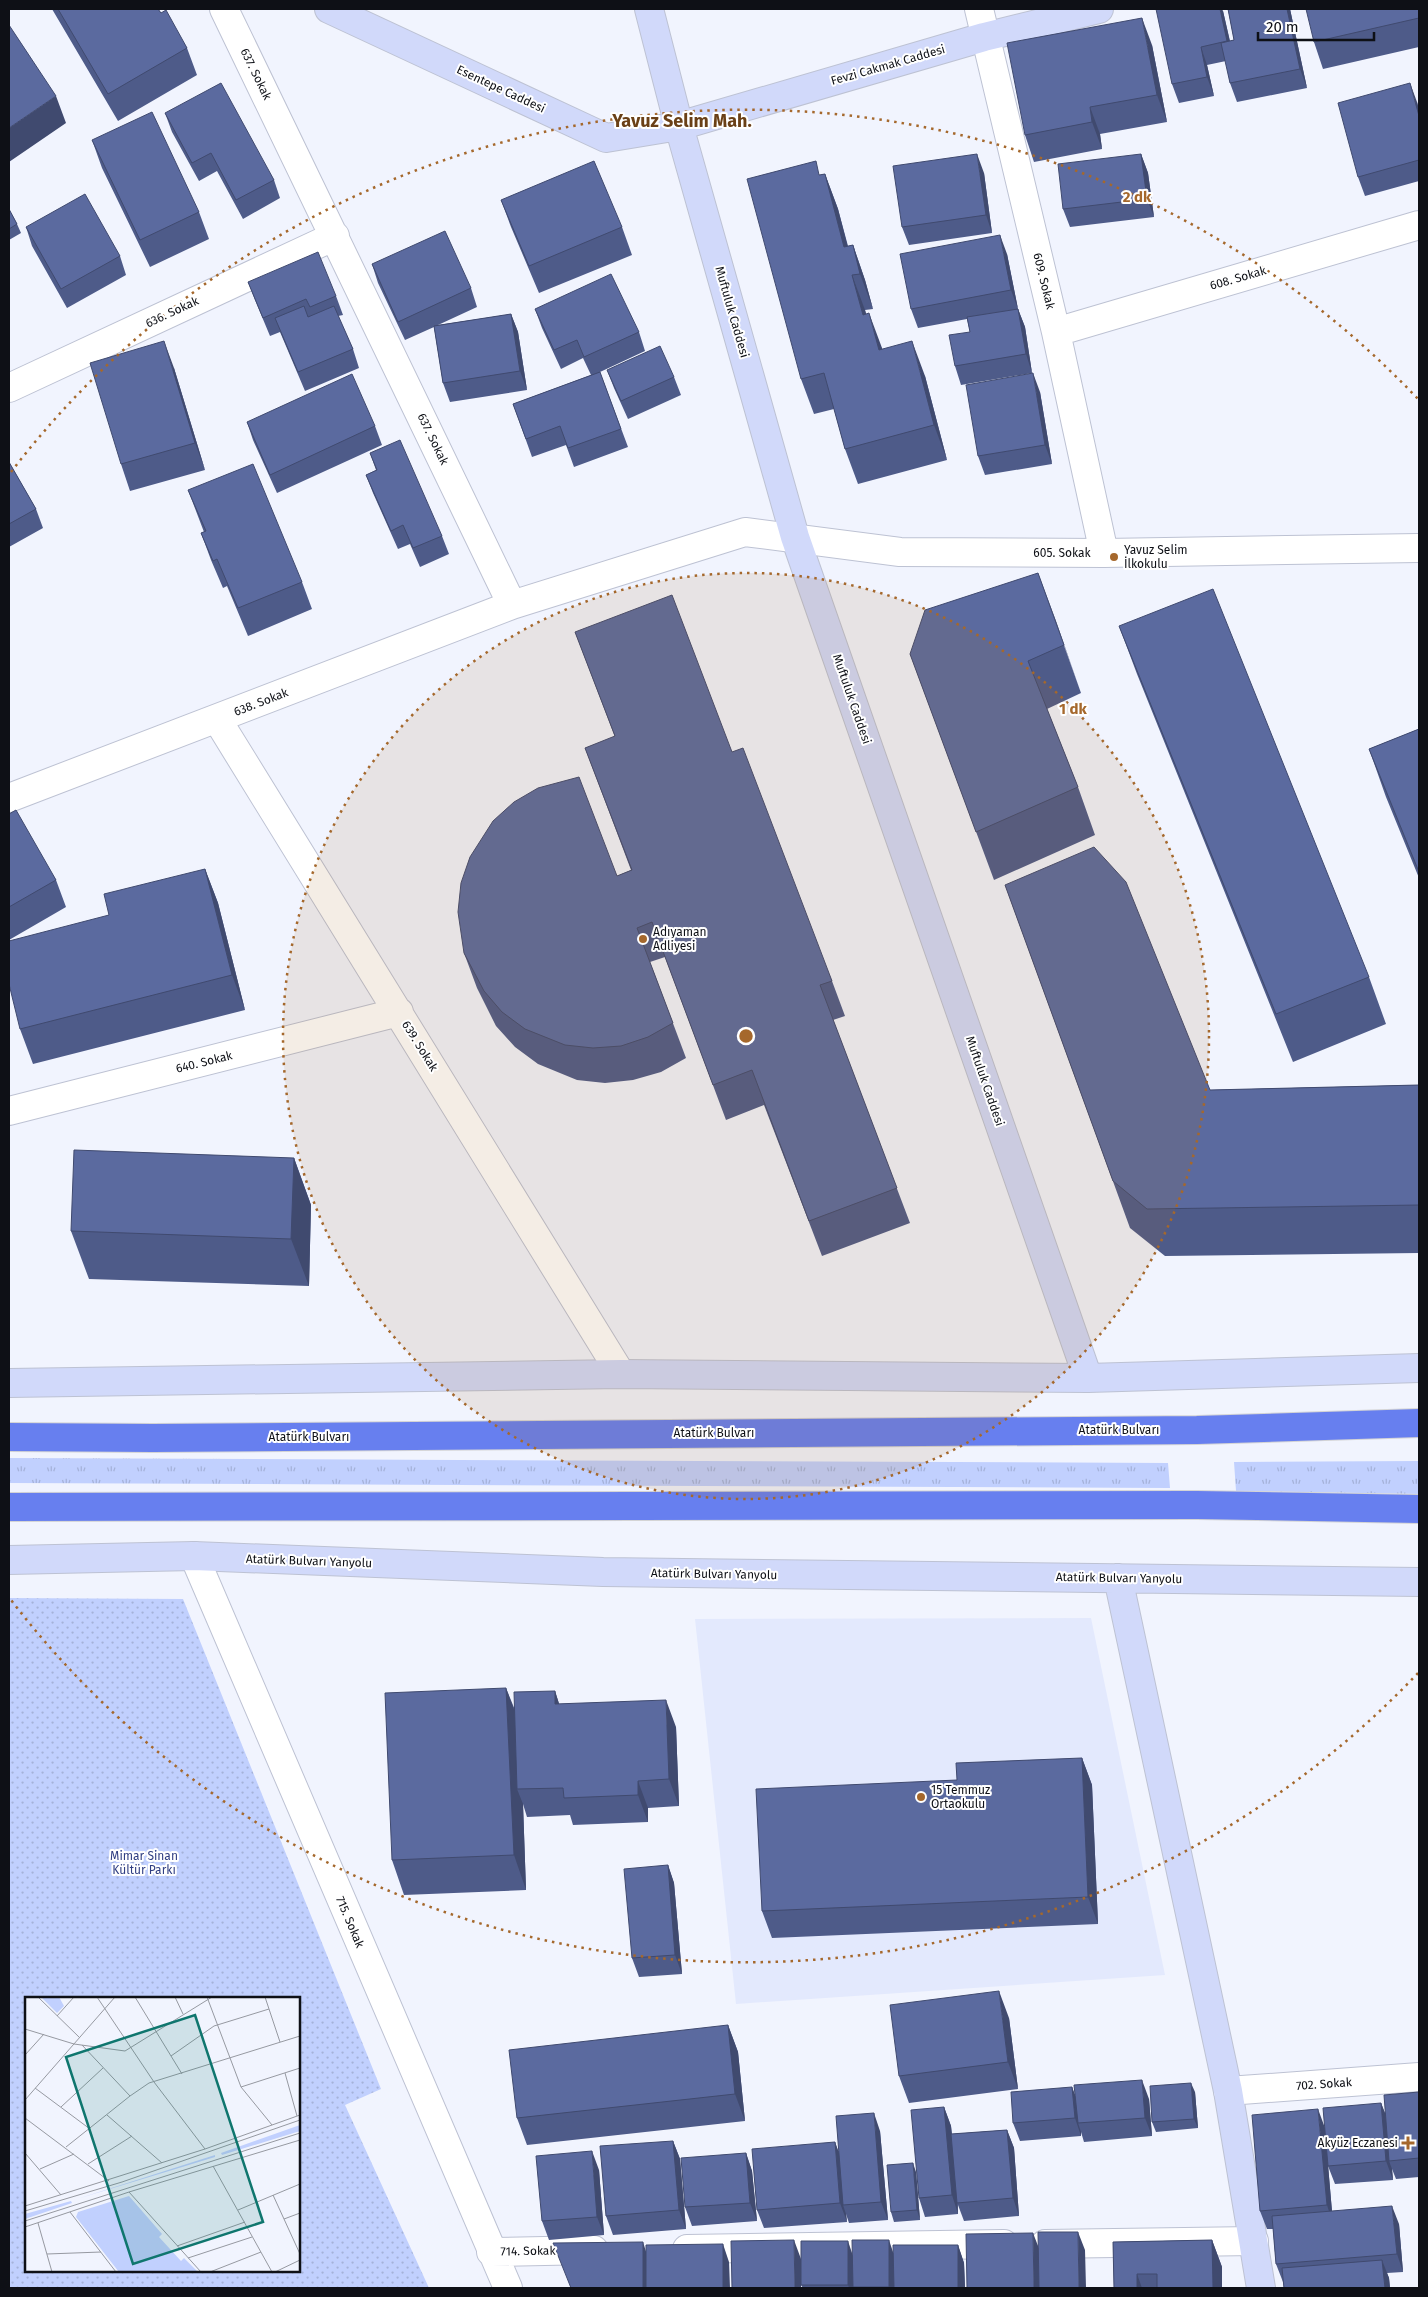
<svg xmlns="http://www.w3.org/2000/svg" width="1428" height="2297" viewBox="0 0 1428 2297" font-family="'Fira Sans',sans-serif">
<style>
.built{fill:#e3e9fd}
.grass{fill:url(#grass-tufts)}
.park{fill:url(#park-dots);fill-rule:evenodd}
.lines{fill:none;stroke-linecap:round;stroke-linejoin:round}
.street-casing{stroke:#bdc2d3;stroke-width:30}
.secondary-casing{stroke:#bdc2d3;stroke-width:30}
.highway-casing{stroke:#d4d4d5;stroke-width:30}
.street{stroke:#fff;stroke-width:28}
.secondary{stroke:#d1d9fa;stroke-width:28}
.highway{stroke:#677fef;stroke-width:28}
.wall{fill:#4e5b89}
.shaded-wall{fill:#404a6f}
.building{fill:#5b6a9f;stroke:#404a6f}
.ring{fill:none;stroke:#a5682c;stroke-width:2.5;stroke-dasharray:2.5 5}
.poi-dot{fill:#a5682c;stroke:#fff;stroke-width:2}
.labels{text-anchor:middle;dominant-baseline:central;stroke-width:4;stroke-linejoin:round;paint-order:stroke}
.street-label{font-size:12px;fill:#0e1016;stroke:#fff}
.poi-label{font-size:12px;fill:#0e1016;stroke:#fff;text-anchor:start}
.park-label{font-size:12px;fill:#303e82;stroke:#fff}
.district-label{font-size:18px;font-weight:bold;fill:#6a4017;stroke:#fff}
.inset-road{fill:none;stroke:#9699a1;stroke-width:1}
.view{fill:#0f766e;fill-opacity:0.15;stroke:#0f766e;stroke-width:2.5}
.inset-edge{fill:none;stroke:#0e1016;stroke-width:2.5}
.centre{fill:#a5682c;stroke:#fff;stroke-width:2.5}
.ring-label{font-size:15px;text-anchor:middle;font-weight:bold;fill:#a5682c;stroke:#fff;stroke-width:4;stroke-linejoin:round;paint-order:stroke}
</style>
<defs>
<pattern id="grass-tufts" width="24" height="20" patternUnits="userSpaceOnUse" patternTransform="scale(1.25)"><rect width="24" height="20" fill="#c1d0fe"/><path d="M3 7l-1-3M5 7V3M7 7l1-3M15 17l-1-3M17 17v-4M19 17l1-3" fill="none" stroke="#a5b2d9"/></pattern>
<pattern id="park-dots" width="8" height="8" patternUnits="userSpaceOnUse" patternTransform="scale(1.25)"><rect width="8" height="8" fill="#c1d0fe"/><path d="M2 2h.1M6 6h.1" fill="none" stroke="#a5b2d9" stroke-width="1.8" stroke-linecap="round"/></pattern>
</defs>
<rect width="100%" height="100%" fill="#f1f4fe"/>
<!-- built -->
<path class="built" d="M1091 1618 1165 1975 736 2004 695 1619Z"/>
<!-- grass -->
<path class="grass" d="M9 1458 1168 1463 1170 1488 9 1483Z
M1419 1461V1494L1236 1491 1234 1462Z"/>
<!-- park -->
<path class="park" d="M9 1598 183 1599 381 2089 345 2105 429 2288H9ZM26 1998H299V2271H26Z"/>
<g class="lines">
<defs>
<path id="street" d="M224 9 512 605 745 532 900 552 1104 553 1419 548
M979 9 1056 332 1104 553
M1056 332 1419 225
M9 388 335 236
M217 719 621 1374
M9 798 512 605
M9 1111 399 1012
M194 1556 508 2288
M1228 2091 1419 2077
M1045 2244 1254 2241
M687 2249 1004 2244
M491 2252 594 2250"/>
<path id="secondary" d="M329 9 606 138 679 126 984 37 1099 9
M649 9 679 126 795 537 1088 1378
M9 1383 621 1374 1088 1378 1419 1368
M9 1560 194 1556 603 1572 1419 1582
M1118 1578 1228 2091 1261 2288"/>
<path id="highway" d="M9 1437 153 1438 1197 1430 1419 1423
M9 1507 1197 1505 1419 1509"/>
</defs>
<!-- street casing -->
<use href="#street" class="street-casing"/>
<!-- secondary casing -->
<use href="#secondary" class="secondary-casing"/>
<!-- highway casing -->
<use href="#highway" class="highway-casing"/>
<!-- street -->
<use href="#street" class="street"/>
<!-- secondary -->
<use href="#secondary" class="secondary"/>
<!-- highway -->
<use href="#highway" class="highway"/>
</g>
<!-- wall -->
<path class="wall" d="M52 9H158L187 48 197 75 118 121Z
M1228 9H1290L1307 88 1237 102 1230 83 1226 61 1207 65 1214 96 1179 103 1172 84 1223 11 1230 41 1234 40Z
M1419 9V47L1323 69 1314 42Z
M1152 45 1167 122 1100 134 1102 149 1034 162 1025 135Z
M1417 102 1419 110V181L1365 196 1358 177Z
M165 113 274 180 280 198 243 219 217 171 199 181 172 132Z
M92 140 199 212 209 239 150 267 102 168Z
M1141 154 1148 173 1154 217 1070 227 1063 209Z
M984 173 992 233 909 245 902 227Z
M825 174 838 209 848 246 853 245 865 280 873 309 865 310 866 314 882 349 925 376 947 460 858 484 845 449 834 409 814 414 801 379 821 175Z
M501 200 622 227 632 255 539 293 511 227Z
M9 209 17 224 21 233 9 240Z
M26 227 120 256 126 275 67 308 32 246Z
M1007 254 1018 309 1025 327 1032 373 961 385 955 366 970 332 967 319 918 328 911 309Z
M372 264 471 288 477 307 438 325 511 314 518 332 527 390 450 402 443 383 434 327 405 340 378 283Z
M248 282 336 296 343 315 338 316 353 349 359 368 305 391 280 332 270 336 255 300Z
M535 309 639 332 645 351 600 372 628 447 574 467 566 445 532 457 513 404 591 375 583 358 561 369 542 328Z
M174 368 205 470 130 491 121 464Z
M607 370 674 377 681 395 628 419 614 388Z
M1040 392 1052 464 985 475 978 456Z
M247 422 375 426 382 445 277 493 253 440Z
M370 453 442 536 449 554 420 567 410 544 398 549 373 493 366 475 376 470Z
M9 462 36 509 43 528 9 547Z
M188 490 302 582 312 609 248 636 227 586 223 588 211 560 201 533 204 532Z
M1038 573 1081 693 1047 709 1078 787 1095 835 994 880 910 654Z
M1119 626 1369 977 1386 1024 1293 1062 1137 674Z
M575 632 732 752 832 981 845 1016 833 1020 910 1223 822 1256 764 1105 726 1120 665 957 650 962 686 1058 661 1072 633 1080 605 1083 577 1080 538 1064 515 1047 496 1026 477 988 464 953 617 876 631 870 585 748 615 737Z
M1419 729V878L1386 797 1369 749Z
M9 814 56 880 66 907 9 940Z
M205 869 218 903 245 1010 33 1064 20 1029 109 915Z
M1005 885 1210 1090 1419 1085V1253L1165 1256 1130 1228Z
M294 1158 311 1205 309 1286 89 1279 71 1231Z
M506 1688 515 1710 555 1691 559 1704 676 1727 679 1806 648 1808V1822L573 1825 570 1815 527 1817 523 1804 526 1890 404 1895 392 1860Z
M1082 1758 1092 1785 1098 1924 772 1938 762 1911 957 1780Z
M668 1865 674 1883 682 1974 639 1977 632 1958Z
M1009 2018 1018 2089 909 2103 899 2076Z
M728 2025 738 2052 745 2121 527 2145 517 2118Z
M1072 2087 1075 2096 1149 2099 1152 2136 1084 2142 1081 2132V2136L1020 2141 1013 2123Z
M1195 2092 1198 2128 1156 2132 1152 2122Z
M1419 2092V2177L1396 2179 1392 2169 1393 2180 1335 2184 1328 2166 1332 2211 1399 2224 1403 2272 1387 2273 1389 2278 1390 2288H1284L1283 2282 1276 2264 1273 2229H1267L1260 2211 1325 2127 1381 2103 1385 2113Z
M944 2107 951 2126 952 2134 1007 2130 1014 2148 1019 2216 964 2221 958 2205V2214L925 2217 919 2198Z
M880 2131 888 2220 849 2223 846 2214 847 2222 764 2228 757 2210 835 2142 838 2151Z
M673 2141 680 2159 686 2229 613 2235 606 2216Z
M746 2153 752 2171 757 2221 692 2226 685 2207Z
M599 2170 604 2235 549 2240 542 2221Z
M916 2172 920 2220 894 2222 891 2212Z
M1212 2240 1222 2267V2288H1114L1113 2242Z
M958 2245 964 2263 965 2288H803L801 2285 853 2255 893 2253Z"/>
<!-- shaded-wall -->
<path class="shaded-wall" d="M1220 9H1222L1223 11 1234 60 1227 41Z
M1287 9H1290L1307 88 1300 69Z
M1142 18 1152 45 1167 122 1157 95Z
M1201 47 1207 65 1214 96 1207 77Z
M1410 83 1417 102 1419 110V116Z
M56 96 66 123 9 162V128Z
M1090 107 1100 134 1102 149 1092 122Z
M977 154 984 173 992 233 986 215Z
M1141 154 1148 173 1154 217 1147 199Z
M825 174 838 209 855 275 844 247Z
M1000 235 1007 254 1018 309 1011 290Z
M853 245 865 280 873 309 860 274Z
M852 275 865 310 876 350 863 315Z
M1018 309 1025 327 1032 373 1026 354Z
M869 313 882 348 892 385 879 350Z
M511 314 518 332 527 390 520 371Z
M164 341 174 368 205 470 195 443Z
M912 341 925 376 947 460 934 425Z
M1033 373 1040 392 1052 464 1045 445Z
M1038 573 1056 621 1081 693 1064 645Z
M205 869 218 903 245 1010 232 975Z
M294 1158 311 1205 309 1286 291 1239Z
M506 1688 519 1723 517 1789 523 1804 526 1890 514 1855Z
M555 1691 564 1719 555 1704Z
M666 1700 676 1727 679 1806 669 1779Z
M1082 1758 1092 1785 1098 1924 1088 1897Z
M638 1781 648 1808V1822L638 1795Z
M668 1865 674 1883 682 1974 675 1955Z
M999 1991 1009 2018 1018 2089 1008 2062Z
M728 2025 738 2052 745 2121 735 2094Z
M1142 2080 1149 2099 1152 2136 1145 2118Z
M1191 2083 1195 2092 1198 2128 1194 2119Z
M1072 2087 1079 2105 1078 2123 1081 2132V2136L1075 2118Z
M1381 2103 1388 2121 1389 2161 1392 2169 1393 2180 1386 2161Z
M944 2107 951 2126 958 2214 952 2195Z
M1318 2109 1325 2128 1333 2224 1327 2205Z
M874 2113 880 2131 888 2220 881 2202Z
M1007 2130 1014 2148 1019 2216 1013 2198Z
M673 2141 680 2159 686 2229 679 2210Z
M835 2142 842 2161 843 2205 846 2214 847 2222 840 2203Z
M592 2151 599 2170 604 2235 597 2217Z
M746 2153 752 2171 757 2221 750 2203Z
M913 2163 916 2172 920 2220 917 2210Z
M1392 2206 1399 2224 1403 2272 1397 2254Z
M1078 2232 1085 2250 1086 2288H1079Z
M1033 2233 1040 2251 1041 2288H1034Z
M794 2240 801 2259V2288H795Z
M889 2240 895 2258 896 2288H890L889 2287Z
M1212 2240 1222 2267V2288H1213Z
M848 2241 854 2259V2288H849L848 2285Z
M643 2242 649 2261 650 2288H643Z
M723 2244 729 2262 730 2288H723Z
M958 2245 964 2263 965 2288H958Z
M1382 2260 1389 2278 1390 2288H1385Z
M1137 2274 1142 2288H1137Z"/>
<!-- building -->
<path class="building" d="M58 9H158L161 13 166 10 187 48 108 94Z
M1156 9H1220L1227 41 1201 47 1207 77 1172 84Z
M1228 9H1287L1300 69 1230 83 1221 43 1234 40Z
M1306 9H1419V18L1314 42Z
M1142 18 1157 95 1090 107 1092 122 1025 135 1007 43Z
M9 25 56 96 9 128Z
M221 83 274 180 236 200 211 153 192 163 165 113Z
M1410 83 1419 116V160L1358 177 1338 103Z
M152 112 199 212 140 240 92 140Z
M977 154 986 215 902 227 893 166Z
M1141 154 1147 199 1063 209 1058 164Z
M594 161 622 227 529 266 501 200Z
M816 161 819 175 825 174 844 247 853 245 860 274 852 275 863 315 869 313 879 350 912 341 934 425 845 449 824 373 801 379 747 179Z
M85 194 120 256 61 289 26 227Z
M9 209 17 224 9 229Z
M445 231 471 288 398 322 372 264Z
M1000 235 1011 290 911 309 900 254Z
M318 252 336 296 310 307 306 299 263 318 248 282Z
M611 274 639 332 584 357 577 340 554 350 535 309Z
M304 306 308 317 334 306 353 349 298 372 275 318Z
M1018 309 1026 354 955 366 949 335 970 332 967 317Z
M511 314 520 371 443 383 434 326Z
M164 341 195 443 121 464 90 363Z
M660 346 674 377 621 401 607 370Z
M600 372 621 429 568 448 560 426 526 439 513 404Z
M1033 373 1045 445 978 456 966 385Z
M352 374 375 426 270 475 247 422Z
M400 440 442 536 413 548 403 525 391 531 366 475 377 470 370 453Z
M9 462 36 509 9 524Z
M253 464 302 582 238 608 217 559 213 561 201 533 206 531 188 490Z
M1038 573 1064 645 1028 661 1078 787 976 832 910 654 925 610Z
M1213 589 1369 977 1276 1014 1119 626Z
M672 595 732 752 743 748 832 981 820 985 897 1188 809 1221 752 1070 713 1085 652 922 637 928 673 1023 648 1037 621 1046 593 1048 565 1045 525 1029 502 1012 484 991 464 953 458 912 461 883 470 857 493 821 514 802 538 788 579 777 617 876 632 870 585 748 615 736 575 632Z
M1419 729V872L1369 749Z
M16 810 56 880 9 907V814Z
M1094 847 1126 882 1210 1090 1419 1085V1205L1147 1209 1113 1181 1005 885Z
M205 869 232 975 20 1029 9 984V941L109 915 104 894Z
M74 1150 294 1158 291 1239 71 1231Z
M506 1688 514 1855 392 1860 385 1693Z
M555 1691V1704L666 1700 669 1779 638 1781V1795L564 1798 563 1788 517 1789 514 1692Z
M1082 1758 1088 1897 762 1911 756 1789 957 1780 956 1763Z
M668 1865 675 1955 632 1958 624 1869Z
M999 1991 1008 2062 899 2076 890 2005Z
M728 2025 735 2094 517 2118 509 2050Z
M1142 2080 1145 2118 1078 2123 1074 2085Z
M1191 2083 1194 2119 1152 2122 1150 2086Z
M1072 2087 1075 2118 1013 2123 1011 2092Z
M1419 2092V2158L1389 2161 1384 2095Z
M1381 2103 1386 2161 1328 2166 1323 2108Z
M944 2107 952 2195 919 2198 911 2110Z
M1318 2109 1327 2205 1260 2211 1252 2115Z
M874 2113 881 2202 843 2205 836 2116Z
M1007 2130 1013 2198 957 2203 951 2134Z
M673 2141 679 2210 606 2216 600 2146Z
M835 2142 840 2203 757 2210 752 2149Z
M592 2151 597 2217 542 2221 536 2156Z
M746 2153 750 2203 685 2207 681 2158Z
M913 2163 917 2210 891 2212 887 2165Z
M1392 2206 1397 2254 1276 2264 1272 2216Z
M1038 2232H1078L1079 2288H1039Z
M1033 2233 1034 2288H967L966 2234Z
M794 2240 795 2288H732L731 2241Z
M852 2240H889V2287H853Z
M1212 2240 1213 2288H1157V2274H1137V2288H1114L1113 2242Z
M801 2241H848V2285H801Z
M643 2242V2288H571L553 2243Z
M723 2244V2288H646V2245Z
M893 2245H958V2288H894Z
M1382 2260 1385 2288H1284L1282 2268Z"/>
<!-- distance rings -->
<circle cx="746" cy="1036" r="463" fill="#a5682c" fill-opacity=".12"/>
<g class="ring">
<circle cx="746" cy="1036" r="463"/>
<path d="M1418 1673A926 926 0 0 1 11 1600M11 472A926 926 0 0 1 1418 399"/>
</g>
<!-- markers -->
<g class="poi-dot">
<circle cx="1114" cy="557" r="5"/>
<circle cx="643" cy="939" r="5"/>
<circle cx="921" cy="1797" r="5"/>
<path d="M1405.5 2135.5h5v5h5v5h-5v5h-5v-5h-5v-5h5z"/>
</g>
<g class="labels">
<!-- street labels -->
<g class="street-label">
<text transform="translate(888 65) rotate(-16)">Fevzi Cakmak Caddesi</text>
<text transform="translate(256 74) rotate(64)">637. Sokak</text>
<text transform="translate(501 89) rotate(25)">Esentepe Caddesi</text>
<text transform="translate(1238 278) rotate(-16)">608. Sokak</text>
<text transform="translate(1044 281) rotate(76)">609. Sokak</text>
<text transform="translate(172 312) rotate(-25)">636. Sokak</text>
<text transform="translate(732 312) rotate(74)">Muftuluk Caddesi</text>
<text transform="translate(433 439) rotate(64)">637. Sokak</text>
<text x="1062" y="553">605. Sokak</text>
<text transform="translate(852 699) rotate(71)">Muftuluk Caddesi</text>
<text transform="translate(261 702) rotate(-21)">638. Sokak</text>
<text transform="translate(420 1046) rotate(58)">639. Sokak</text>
<text transform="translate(204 1062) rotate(-14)">640. Sokak</text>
<text transform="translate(985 1081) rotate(71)">Muftuluk Caddesi</text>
<text x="1119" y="1430">Atatürk Bulvarı</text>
<text x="714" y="1433">Atatürk Bulvarı</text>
<text x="309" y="1437">Atatürk Bulvarı</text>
<text transform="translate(309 1561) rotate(2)">Atatürk Bulvarı Yanyolu</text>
<text transform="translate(714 1574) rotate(1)">Atatürk Bulvarı Yanyolu</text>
<text transform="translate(1119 1578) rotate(1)">Atatürk Bulvarı Yanyolu</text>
<text transform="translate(350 1922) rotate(67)">715. Sokak</text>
<text transform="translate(1324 2084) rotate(-4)">702. Sokak</text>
<text transform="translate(528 2251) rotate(-1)">714. Sokak</text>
</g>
<!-- poi labels -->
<g class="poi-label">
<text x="1124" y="550">Yavuz Selim<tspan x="1124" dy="14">İlkokulu</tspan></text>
<text x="653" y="932">Adıyaman<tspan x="653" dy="14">Adliyesi</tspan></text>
<text x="931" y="1790">15 Temmuz<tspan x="931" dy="14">Ortaokulu</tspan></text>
<text x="1398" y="2143" text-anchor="end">Akyüz Eczanesi</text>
</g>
<!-- park labels -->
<g class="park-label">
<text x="144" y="1856">Mimar Sinan<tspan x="144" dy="14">Kültür Parkı</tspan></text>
</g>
<!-- district labels -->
<g class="district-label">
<text x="682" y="121">Yavuz Selim Mah.</text>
</g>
</g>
<!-- overview -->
<g transform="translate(25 1997)">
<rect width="275" height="275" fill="#f1f4fe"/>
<path d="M275 128V134L197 158 196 156ZM190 158V160L52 202ZM46 204 47 206 0 222V217Z" fill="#c1d0fe"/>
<path d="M16 0H34L39 9 32 16ZM104 199 137 237 134 240 156 264 159 261 173 275H94L51 220 53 215Z" fill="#c1d0fe"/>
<path class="inset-road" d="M13 0 55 41M72 0 129 85 180 152M110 0 157 77M150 0 158 17M182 0 216 90 247 128M240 0 255 45M32 19 49 0M0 32 49 47 100 54 187 0M57 48 105 99 124 86 275 39M0 58 19 37M146 59 189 29 244 12M260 76 272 119M216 90 275 71M10 91 65 132M0 103 90 0M36 110 78 71M82 118 137 166M0 121 84 184M41 150 105 99M0 156 36 198M63 167 107 139M188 169 247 275M15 172 49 157M104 195 176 275M248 198 275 257M0 209 180 152 275 118M213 213 275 187M0 214 97 185 275 123M45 215 91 275M259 222 275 216M0 224 275 136M13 226 27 275M0 230 104 195 275 143M152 249 220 225M22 257 76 255M163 261 227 240M185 275 236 255M250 275 275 263"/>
<path class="view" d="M170 18 238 225 108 267 41 60Z"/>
<rect width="275" height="275" class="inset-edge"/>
</g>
<circle cx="746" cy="1036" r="8" class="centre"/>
<g class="ring-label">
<text x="1137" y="202">2 dk</text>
<text x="1073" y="714">1 dk</text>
</g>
<!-- border -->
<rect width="1428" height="2297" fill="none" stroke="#0e1016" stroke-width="20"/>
<!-- scale -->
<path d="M1258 32v8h116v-8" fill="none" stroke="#0e1016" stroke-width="2.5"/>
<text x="1266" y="32" font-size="15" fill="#0e1016" stroke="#ffffff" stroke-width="4" paint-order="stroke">20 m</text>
</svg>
